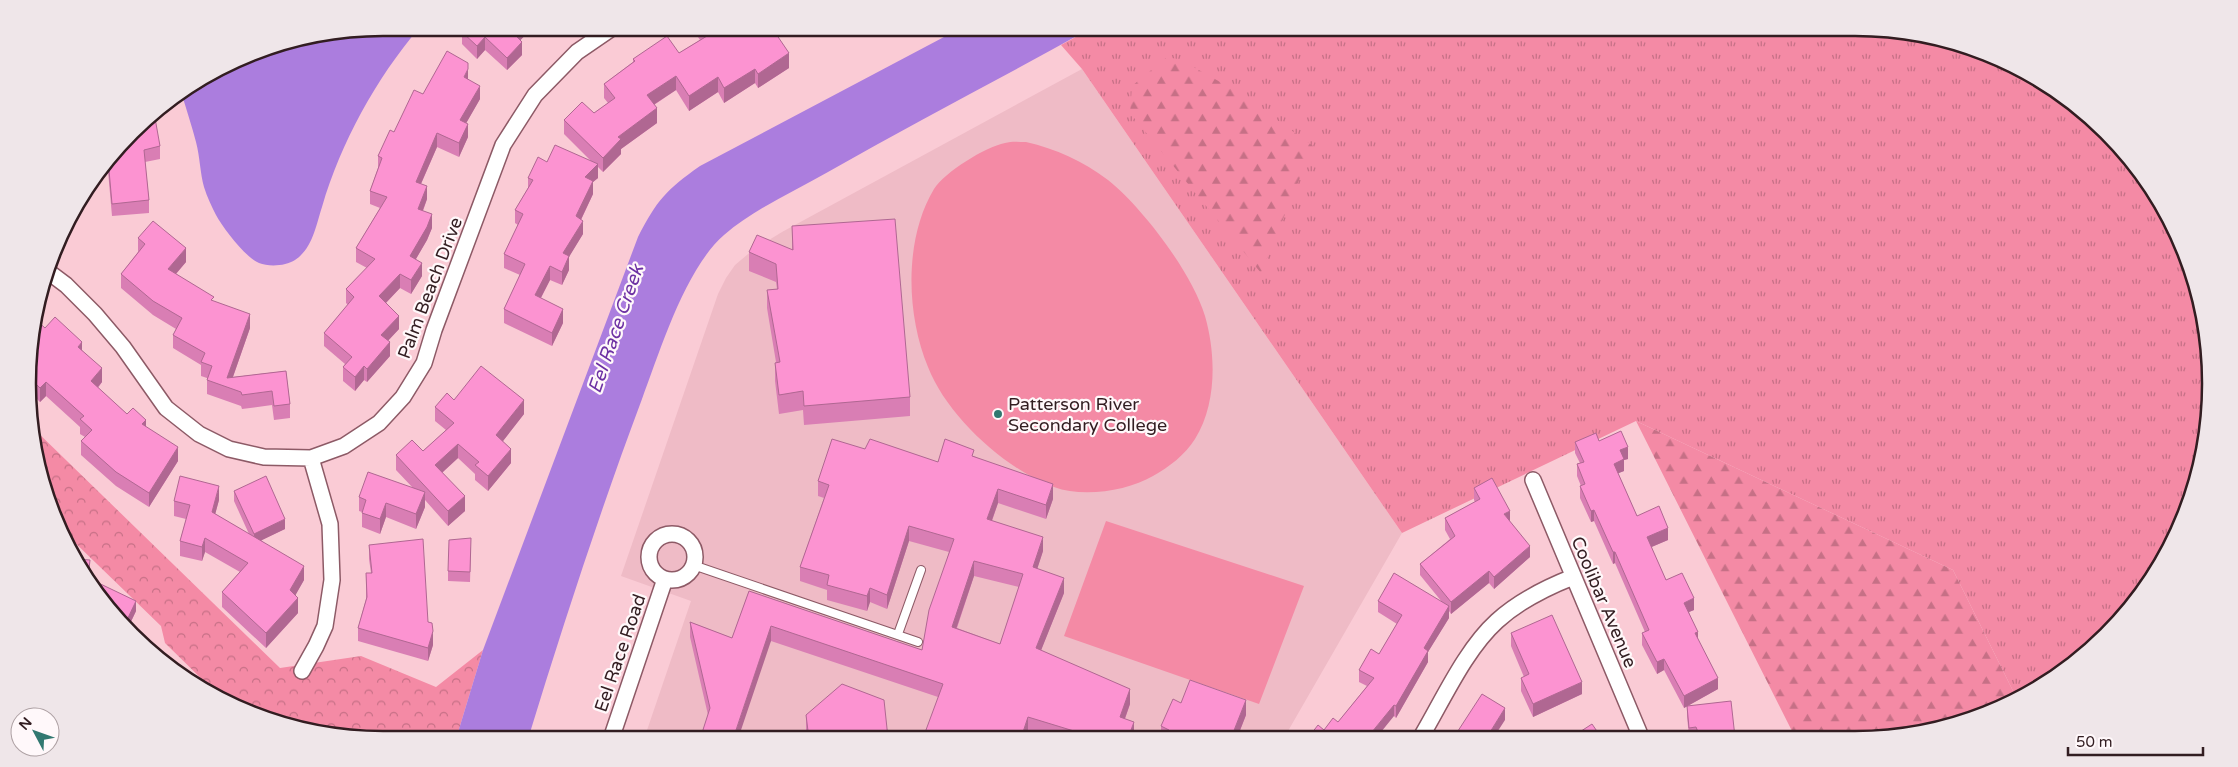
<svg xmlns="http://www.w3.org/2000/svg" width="2238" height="767" viewBox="0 0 2238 767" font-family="'Varela Round',sans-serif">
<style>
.built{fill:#efbbc6}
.grass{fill:url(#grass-tufts)}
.forest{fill:url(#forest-firs)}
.park{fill:url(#park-crowns)}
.pitch{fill:#f48aa5}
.water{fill:#ab7dde}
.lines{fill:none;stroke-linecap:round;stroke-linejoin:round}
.lane-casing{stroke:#8d5a66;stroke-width:10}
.street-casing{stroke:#8d5a66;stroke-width:18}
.lane{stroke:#fff;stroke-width:8}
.street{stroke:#fff;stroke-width:15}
.wall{fill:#d97eb4;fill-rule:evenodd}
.shaded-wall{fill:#b06792}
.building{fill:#fc93d1;stroke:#b06792;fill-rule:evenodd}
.poi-dot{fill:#317870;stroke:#fff8fa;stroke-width:2}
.labels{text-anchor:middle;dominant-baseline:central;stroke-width:4.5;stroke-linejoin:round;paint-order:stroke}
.street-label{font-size:18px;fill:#321d21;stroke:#fff8fa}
.poi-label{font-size:18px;fill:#321d21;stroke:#fff8fa;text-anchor:start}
.water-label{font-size:19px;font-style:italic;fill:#6d31a3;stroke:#fff8fa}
.rim{fill:none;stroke:#321d21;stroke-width:2.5}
</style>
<defs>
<pattern id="grass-tufts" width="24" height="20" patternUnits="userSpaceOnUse" patternTransform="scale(1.25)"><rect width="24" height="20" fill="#f48aa5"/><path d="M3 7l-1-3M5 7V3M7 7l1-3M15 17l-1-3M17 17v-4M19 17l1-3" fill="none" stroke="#c67086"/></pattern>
<pattern id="forest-firs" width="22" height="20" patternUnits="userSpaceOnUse" patternTransform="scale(1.25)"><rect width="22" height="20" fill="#f48aa5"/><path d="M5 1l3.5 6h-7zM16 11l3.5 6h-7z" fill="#c67086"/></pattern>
<pattern id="park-crowns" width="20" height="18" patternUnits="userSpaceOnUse" patternTransform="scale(1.25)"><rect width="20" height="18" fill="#f48aa5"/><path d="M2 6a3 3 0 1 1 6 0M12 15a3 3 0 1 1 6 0" fill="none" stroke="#c67086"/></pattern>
</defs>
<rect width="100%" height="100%" fill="#facbd5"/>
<!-- built -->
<path class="built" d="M1082 69 1402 533 1284 738 644 739 691 601 621 576 718 294 726 278 735 265 754 249 782 232Z"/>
<!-- grass -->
<path class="grass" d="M1092 28H1854L1946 40 2012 64 2071 101 2122 149 2163 205 2192 269 2207 337 2210 406 2198 475 2163 562 2089 651 2017 699 1953 570 1636 421 1402 533 1082 69 1061 45Z"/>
<!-- forest -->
<path class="forest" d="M1167 57 1181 60 1238 92 1313 146 1261 273 1130 113 1132 86Z
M1636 421 1953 570 2017 699 2012 703 1901 736 1795 737Z"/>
<!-- park -->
<path class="park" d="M32 427 280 668 361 656 436 687 483 650 456 739H383L292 727 216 693 165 643 161 626 66 534 40 475Z"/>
<!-- pitch -->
<path class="pitch" d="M1026 142C1056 149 1083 161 1108 180 1143 208 1192 273 1205 316 1216 354 1217 404 1195 439 1185 455 1169 467 1153 476 1127 491 1083 498 1054 487 1005 469 947 416 928 367 906 314 904 239 934 189 945 172 985 147 1005 143 1012 141 1019 142 1026 142Z
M1106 521 1304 586 1259 704 1064 636Z"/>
<!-- water -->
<path class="water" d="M383 28H419C376 79 341 142 322 207 316 225 313 248 295 260 286 266 269 267 259 263 245 257 223 228 216 215 212 207 207 197 204 187 200 173 200 157 196 142 192 127 187 111 182 95L248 54 314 34Z
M961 28H1091C1004 77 915 122 828 172 793 192 754 209 724 235 685 269 660 351 642 399 600 511 563 625 528 739H456L483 650 638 237C657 200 666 190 700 166Z"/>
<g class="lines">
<defs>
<path id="lane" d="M693 565 918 642
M898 634 921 570"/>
<path id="street" d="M50 273 66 285 95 314 123 347 166 408 199 434 229 449 264 457 311 458 344 446 379 423 403 397 424 363 434 330 503 145 535 95 577 52 612 28
M1533 480 1641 737
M649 557a23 23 0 1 1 46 0a23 23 0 1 1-46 0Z
M302 671 316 646 325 626 332 580 330 524 311 458
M1421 737C1443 700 1465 650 1497 621 1519 601 1545 588 1573 577
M611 739 665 579"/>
</defs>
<!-- lane casing -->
<use href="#lane" class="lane-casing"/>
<!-- street casing -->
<use href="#street" class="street-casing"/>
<!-- lane -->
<use href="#lane" class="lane"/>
<!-- street -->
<use href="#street" class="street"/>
</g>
<!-- wall -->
<path class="wall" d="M532 28 520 40 522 55 507 70 485 50 477 59 462 44V32Z
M698 28H748L751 32 789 68 758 88 755 83 724 103 718 92 689 111 676 90 654 105 657 123 621 149V154L603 172 598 167V178L593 182V194L581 220 583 234 569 256V270L562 285 550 280 541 298 563 323 552 346 504 323V309L520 275 504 268V254L518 225 515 223V210L528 188V178L547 162H592L564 134V120L594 113 608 103 604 98V84L633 62V59L679 53 700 40 698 37Z
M468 79 480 99 466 123 468 137 459 157 437 147 421 184 427 199 423 211 432 228 427 240 416 259 422 276 411 294 400 288 386 303 399 329 388 341 390 356 367 382 364 380 355 391 343 381V367L345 364 324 346V333L348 305 346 303V289L367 268 356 262V248L380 208 370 204V191L378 168V156L394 132 423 94Z
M145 120 160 146V159L145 162 149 200V213L112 216 108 171 106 162Z
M792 226 910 397V416L804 425 803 410 779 414 775 381V363L776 362 767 308V290L777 289 776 282 749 271V252L792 250Z
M138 238 186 262 176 274 250 328 233 377 286 371 290 404V418L274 420 272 405 242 409 241 406 207 394V378L201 376V365L173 348V335L176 329 153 315 121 288V274L138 252Z
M45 328 82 350 102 382 98 388 127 414 146 427 178 461 149 507 116 486 81 455V441L85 437 80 434V427L46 396 40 402 29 391 31 337Z
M454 400 524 414 503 441 511 463 488 491 475 480V474L458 458 442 473 465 511 448 526 425 500V507L416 529 386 517 380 534 362 527V512L359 511V497L413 488 396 470V455L423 451 446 430 435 421V407Z
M1599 441 1628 459 1624 460V471L1618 473 1637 516 1668 540 1651 547 1666 580 1694 610 1689 612 1698 640 1718 689 1684 708 1664 670 1657 674 1642 645V633L1645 632 1615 563 1613 564 1594 521 1591 522 1580 498V486H1581L1577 476V464L1580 463 1575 453V442Z
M865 449 938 462 974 456 1053 499 1046 519 998 503 992 521 1043 551 1037 569 1064 593 1041 650 1130 704 1125 719 1134 736 1133 738H1050L1028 731 938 697 771 641 701 736 708 715 690 637V622L732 638 749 591 922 650 949 552 909 541 887 609 870 602 867 611 827 600V590L800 581V567L824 498 818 496V481ZM974 576 1019 587 1000 644 957 628Z
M1474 488 1510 522 1530 557 1494 589 1489 583 1451 614 1449 611V618L1428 652V662L1396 718 1394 716 1324 730 1338 722 1367 686 1359 682V670L1379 654 1397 624 1378 612V601L1442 602 1420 575V564L1450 539 1445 530V518L1475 502 1474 500Z
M234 491 285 529 261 540 304 580 295 595 298 613 266 648 222 607V592L240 572 205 552 202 561 180 556V541L186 519 174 516V501L219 500 215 514 249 534 234 501Z
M369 545 428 622 433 645 428 661 358 641V628L366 599V573H371L369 559Z
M471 547 470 582 448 581V571Z
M90 570 89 578 136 611 127 630 88 582Z
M1511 633 1582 694 1533 717 1521 691V678L1524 677 1511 646Z
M1687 706 1735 737H1689L1687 716Z
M806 715 888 738 808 739 806 730Z
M1246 715 1237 738H1161V726Z"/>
<!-- shaded-wall -->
<path class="shaded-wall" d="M520 28H532L514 47V34Z
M485 37V50L477 59V46Z
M522 42V55L507 70V58Z
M789 53V68L758 88V74Z
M468 69V83L464 77Z
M755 69V83L724 103V88Z
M676 76V90L647 109V95Z
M718 77V92L689 111V96Z
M480 86V99L460 134V120Z
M657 108V123L621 149V154L603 172V158L618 137Z
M468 124V137L459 157V143Z
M437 133V147L416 195V182Z
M598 164V178L593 182V194L576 230V216L585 177Z
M427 186V199L418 223V209Z
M432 214V228L427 240 410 269V256Z
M583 221V234L563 267V253Z
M186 248V262L168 283V269Z
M569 256V270L562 285V272Z
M422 263V276L411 294V280Z
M550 266V280L535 309V295Z
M400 274V288L379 310V296Z
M563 309V323L552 346V333Z
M250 314V328L229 388 227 378Z
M399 316V329L381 348V335Z
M82 342V356L78 347Z
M390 342V356L367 382V369Z
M364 366V380L355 391V377Z
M102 368V382L91 395V381Z
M46 382V396L40 402V388Z
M524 400V414L496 450V435Z
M146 420V434L142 424Z
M458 444V458L435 479V465Z
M178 447V461L149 507V493Z
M1628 447V459L1624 460V471L1614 475V464L1620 450Z
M511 449V463L488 491V476Z
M1053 484V499L1046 519V505Z
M219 486V500L212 526V512Z
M998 489V503L987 534V519Z
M425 492V507L416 529V514Z
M465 496V511L448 526V511Z
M386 503V517L380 534V519Z
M1594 510V521L1591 522V511Z
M1510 511V522L1504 514Z
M285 519V529L254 544V534Z
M909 526V541L887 609V595Z
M1668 528V540L1647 549V537Z
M1043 537V551L1033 582V567Z
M205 538V552L202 561V547Z
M1530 546V557L1494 589V577Z
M1613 552H1615V563L1613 564Z
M90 560V570L88 582V578Z
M974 561V576L952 641V627Z
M304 566V580L290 605V590Z
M1489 571V583L1451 614V602Z
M1064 578V593L1036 663V648Z
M870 588V602L867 611V596Z
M298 598V613L266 648V633Z
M1694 598V610L1684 614V603Z
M136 601V611L127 630V620Z
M1449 606V618L1428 652V662L1396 718V706L1424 648Z
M771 626V641L738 739H733Z
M433 631V645L428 661V648Z
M1698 632V643L1695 633Z
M1664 659V670L1657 674V662Z
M1718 678V689L1684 708V696Z
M1582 682V694L1533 717V704Z
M1130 689V704L1120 732V717Z
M1246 700V715L1237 738H1231Z
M1394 705V716L1377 737 1367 738Z
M1505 708V720L1494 737H1487Z
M1028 717V731L1026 738H1021Z
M1134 722V736L1133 738H1128Z"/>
<!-- building -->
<path class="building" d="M465 28H520L514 34 522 42 507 58 485 37 477 46 462 32Z
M701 28H748L751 32 757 28H772L789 53 758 74 755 69 724 88 718 77 689 96 676 76 647 95 657 108 618 137 621 139 603 158 564 120 582 102 594 113 615 98 604 84 635 61 633 59 667 36 679 53 707 36Z
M447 51 468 63V69L464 77 480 86 460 120 468 124 459 143 437 133 416 182 427 186 418 209 432 214 427 227 410 256 422 263 411 280 400 274 379 296 399 316 381 335 390 342 367 369 364 366 355 377 343 367 352 357 324 333 354 297 346 289 375 259 356 248 387 197 370 191 382 158 378 156 390 130 394 132 414 90 423 94Z
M155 118 160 146 144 150 149 200 112 204 108 159 145 120Z
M555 145 598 164 585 177 593 181 576 216 583 221 563 253 569 256 562 272 550 266 535 295 563 309 552 333 504 309 525 264 504 254 523 214 515 210 533 180 528 178 538 157 547 162Z
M895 219 910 397 804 406 803 391 779 395 775 363 780 362 767 290 778 289 776 264 749 252 757 235 793 250 792 226Z
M153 221 186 248 168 269 214 297 211 300 250 314 227 378 286 371 290 404 274 406 272 391 242 395 241 392 207 380 212 366 201 362 205 353 173 335 182 318 153 301 121 274 145 244 138 238Z
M55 317 82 342 78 347 102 368 91 381 127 414 133 408 146 420 142 424 178 447 149 493 116 472 81 441 92 430 80 419 84 416 46 382 40 388 29 377 30 364 37 356 30 350 31 337 36 320 45 328Z
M481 366 524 400 496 435 511 449 488 476 475 465 479 462 458 444 435 465 465 496 448 511 396 455 412 440 423 451 454 423 435 407 447 393 454 400Z
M1621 431 1628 447 1620 450 1624 459 1614 464 1637 516 1659 506 1668 528 1647 537 1666 580 1682 573 1694 598 1684 603 1698 632 1695 633 1718 678 1684 696 1664 659 1657 662 1642 633 1649 630 1615 552H1613L1594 510 1591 511 1580 486 1585 484 1577 464 1584 462 1575 442 1596 433 1599 441Z
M832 439 865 449 870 439 938 462 945 439 974 450 972 456 1053 484 1046 505 998 489 987 519 1043 537 1033 567 1064 578 1036 648 1130 689 1120 717 1134 722 1128 738H1086L1087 735 1028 717 1021 738H923L943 684 771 626 733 739H689L691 734 701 736 710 708 690 622 732 638 749 591 922 650 929 610 954 539 909 526 887 595 870 588 867 596 827 585 829 575 800 567 829 485 818 481ZM974 561 1023 574 1000 644 952 627Z
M368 472 425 492 416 514 386 503 380 519 362 513 366 500 359 497Z
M180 476 219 486 212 512 304 566 290 590 298 598 266 633 222 592 248 563 205 538 202 547 180 541 190 505 174 501Z
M266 476 285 519 254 534 234 491Z
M1492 478 1510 511 1504 514 1530 546 1494 577 1489 571 1451 602 1420 564 1455 536 1445 518 1480 499 1474 488Z
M471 538 470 572 448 571 449 540Z
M423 539 428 622 432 623 433 631 428 648 358 628 367 597 366 573H372L369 545Z
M77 559 90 560 88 578 136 601 127 620 115 615 88 582Z
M1394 573 1449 606 1424 648 1428 651 1396 706 1394 705 1367 738H1308L1318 725 1324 730 1333 718 1338 722 1374 678 1359 670 1371 649 1379 654 1402 615 1378 601Z
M1552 615 1582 682 1533 704 1521 678 1529 674 1511 633Z
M1190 680 1246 700 1231 738H1168L1169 730 1161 726 1173 699 1181 703Z
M842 684 884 700 888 738 809 739 806 715Z
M1482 694 1505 708 1487 737H1454Z
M1731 701 1735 737H1700L1696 727 1689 728 1687 706Z
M1592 724 1601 737H1572Z"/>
<!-- markers -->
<circle class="poi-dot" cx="998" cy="414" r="5"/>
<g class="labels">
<!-- street labels -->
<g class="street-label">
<text transform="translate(430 288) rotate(-69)">Palm Beach Drive</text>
<text transform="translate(1604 602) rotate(67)">Coolibar Avenue</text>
<text transform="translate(620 653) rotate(-71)">Eel Race Road</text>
</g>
<!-- poi labels -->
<g class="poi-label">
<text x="1008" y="404">Patterson River<tspan x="1008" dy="21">Secondary College</tspan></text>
</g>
<!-- water labels -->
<g class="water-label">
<text transform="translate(616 329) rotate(-71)">Eel Race Creek</text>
</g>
</g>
<!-- crop -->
<path d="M0 0H2238V767H0ZM383 36H1855A347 347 0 0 1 2202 383V384A347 347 0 0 1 1855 731H383A347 347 0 0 1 36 384V383A347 347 0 0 1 383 36Z" fill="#efe6e9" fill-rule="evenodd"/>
<path class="rim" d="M383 36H1855A347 347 0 0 1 2202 383V384A347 347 0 0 1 1855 731H383A347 347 0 0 1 36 384V383A347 347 0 0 1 383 36Z"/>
<!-- north arrow -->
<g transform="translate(35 732) rotate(311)"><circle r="24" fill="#fff8fa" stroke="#ada0a3"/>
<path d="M0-4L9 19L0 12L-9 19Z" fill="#317870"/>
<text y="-8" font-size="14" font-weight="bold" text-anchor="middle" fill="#321d21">N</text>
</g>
<!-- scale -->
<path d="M2068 747v8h135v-8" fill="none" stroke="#321d21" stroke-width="2.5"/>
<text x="2076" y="747" font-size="15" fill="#321d21" stroke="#fff8fa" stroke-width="4" paint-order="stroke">50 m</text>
</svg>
